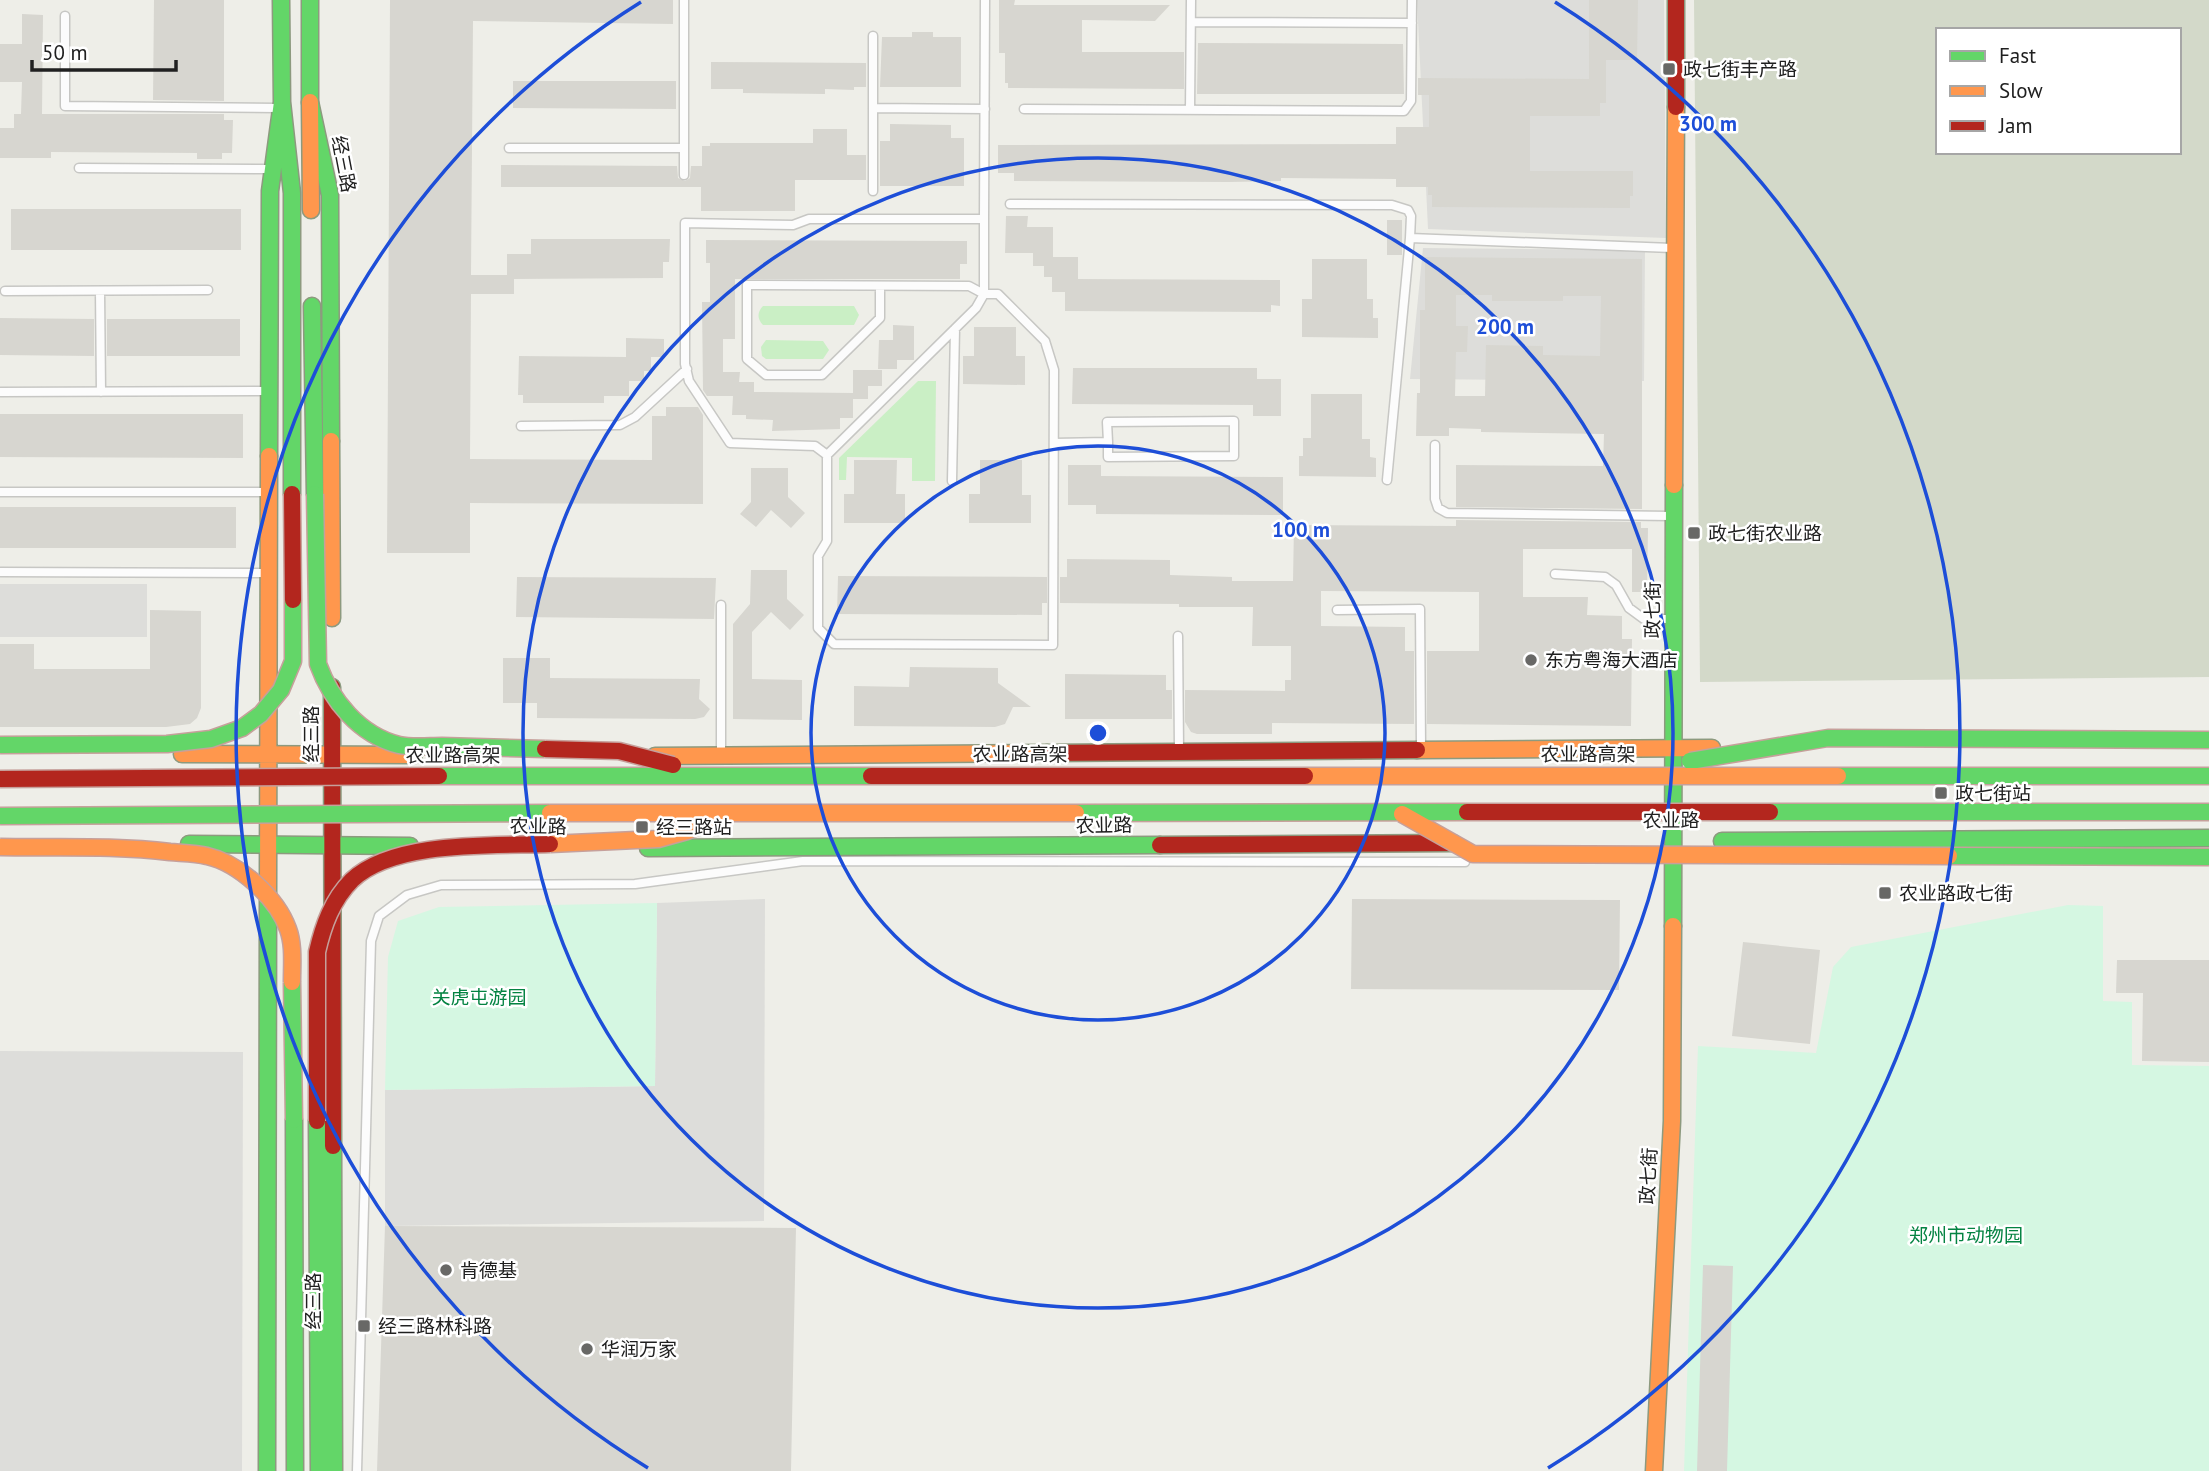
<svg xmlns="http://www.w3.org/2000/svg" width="2209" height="1471" viewBox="0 0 2209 1471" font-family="'PT Sans','Noto Sans SC',sans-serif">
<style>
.residential{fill:#ddddda}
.construction{fill:#d3d9c9;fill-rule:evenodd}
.grass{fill:#caefc5}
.park{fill:#d5f7e2}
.building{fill:#d7d6d0;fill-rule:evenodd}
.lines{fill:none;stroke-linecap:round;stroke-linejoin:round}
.lane-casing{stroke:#c7c7c4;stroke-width:11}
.fast-casing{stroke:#8d9a7f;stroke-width:19}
.slow-casing{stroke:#8d9a7f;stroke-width:19}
.jam-casing{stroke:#8d9a7f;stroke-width:19}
.lane{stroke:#fcfcfc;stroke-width:8}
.fast{stroke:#63d668;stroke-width:16}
.slow{stroke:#ff974d;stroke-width:16}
.jam{stroke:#b3261e;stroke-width:16}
.fast-bridge-casing{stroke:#c6a09b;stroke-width:19;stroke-linecap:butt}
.slow-bridge-casing{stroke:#c6a09b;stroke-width:19;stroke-linecap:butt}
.jam-bridge-casing{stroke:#c6a09b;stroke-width:19;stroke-linecap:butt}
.fast-bridge{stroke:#63d668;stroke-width:16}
.slow-bridge{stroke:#ff974d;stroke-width:16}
.jam-bridge{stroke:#b3261e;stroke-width:16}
.ring{fill:none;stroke:#1d4ed8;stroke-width:3.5}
.poi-dot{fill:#686866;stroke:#fff;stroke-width:2.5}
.labels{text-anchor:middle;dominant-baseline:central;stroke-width:5;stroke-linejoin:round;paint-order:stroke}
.poi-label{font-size:19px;fill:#202020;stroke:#fff;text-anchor:start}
.street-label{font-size:19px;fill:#202020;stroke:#fff}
.park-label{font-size:19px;fill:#048342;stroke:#fff}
.centre{fill:#1d4ed8;stroke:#fff;stroke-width:3.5}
.ring-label{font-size:21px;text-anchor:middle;font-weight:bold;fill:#1d4ed8;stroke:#fff;stroke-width:5;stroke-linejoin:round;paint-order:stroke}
</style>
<rect width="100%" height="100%" fill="#eeeee8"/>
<!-- residential -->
<path class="residential" d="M1417 0H1664L1666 238 1428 229Z
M1423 248 1645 250 1644 381 1410 379Z
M0 584H147V637H0Z
M765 899 764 1221 385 1226V1090L655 1086 657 903Z
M0 1051 243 1052 242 1471H0Z"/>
<!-- construction -->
<path class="construction" d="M1694 0H2209V677L1700 682ZM1938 30H2179V152H1938Z"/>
<!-- grass -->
<path class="grass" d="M763 306H854L859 315 854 325H763C757 319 757 312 763 306Z
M766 340 823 341 829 350 823 359H766L762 356 761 347Z
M918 381H936L935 481H912V458L847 457 846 480H839V458Z"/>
<!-- park -->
<path class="park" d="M657 903 655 1086 385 1090 388 957 398 921 439 907Z
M2068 905 2103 906V1001L2132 1002V1065L2209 1066V1471H1684L1698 1046 1816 1053 1833 967 1851 947Z"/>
<!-- building -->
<path class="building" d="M154 0H224V101L153 100Z
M390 0H673V24L473 21 471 275H507V254H531V239H670L669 262H663V278L514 279V294H471L470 459 652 460V416H666V407H698L703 415V504L470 503V553H387Z
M999 0H1015L1014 5H1170L1155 21 1082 20V52H1184V89L1008 88V83H1005V53H999Z
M1589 0H1638L1637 60H1606V103H1600V116H1530V171H1633V196H1630V208L1432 207V195H1428V187H1396V179L1281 178V181L1228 182 1014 181V173H998V145L1396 144V127H1429V95H1418V78L1589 79Z
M22 14 43 15 42 114H224V120H233L232 153H222V159H197V153L51 152V158H0V128H14V114H21L22 82H0V44H22Z
M912 32H933V37H961V87H880L882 37H912Z
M1198 43 1403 44 1404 94H1197Z
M711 62 866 63V87H854V90L825 89V94L743 93V89H711Z
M513 81H676V109L513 108Z
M890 124 951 125V138H964V186H880V141H890Z
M813 129H847V155H866V180H795V211H701V187H501V165L677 166 678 178 685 181 690 178 691 166H702V146H710V143H813Z
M11 209H241V250H11Z
M1006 216H1028L1027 227H1053V257H1078V279L1280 280V306L1271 305V312L1065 311V292H1052V277H1044V266H1033V253H1005Z
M1387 220H1402V255H1387Z
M706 240 967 241V264H960V279H735V339H723V372H740L739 382H754V392L853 393V370H882V386H868V399H853V418H840V429L772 431 773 420 746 419V415H732L733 396H707L703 390 702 302H710V263H706Z
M1425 257 1642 259V509L1456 507V465L1603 466 1604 434 1481 432V429L1449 428V436H1416L1417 393H1420V310H1425ZM1456 295H1492V301H1563V296H1601L1600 356 1543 355V346L1486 345 1485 396H1455L1456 352H1467L1468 326H1456Z
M1312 259H1367V299H1373V318H1378V338L1302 337V299H1312Z
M0 318 94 319V356L0 355Z
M107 319H240V356H107Z
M893 325 914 326V360H897V369H878L879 340H893Z
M974 327H1016V356H1025V385L963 384V356H974Z
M626 338 664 339V357H651V371H644V381H629V396H604V403H523V395H518L519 356 626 357Z
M1073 368H1257V379H1281V416H1253V405L1072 404Z
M1311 394H1362V439H1370V457L1376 458V477L1299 476V456H1303V438H1311Z
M0 414H243V458L0 457Z
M854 460H897L896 494H905V523H844V494H854Z
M980 460H1022V495H1031V523H969V494H980Z
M1068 465H1101V476L1283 477V515L1096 514V505H1068Z
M751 468H788V497L805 513 791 528 771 510 756 527 740 514 751 502Z
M0 507H236V548H0Z
M1456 520 1641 522V528H1648L1647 592H1632V549H1523V597H1588L1587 615 1622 616V639H1632L1631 726 1427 724V651H1479V592L1321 591V626L1405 627V651H1414V724L1272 723V734H1197L1191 732 1185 722V690L1285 691V680H1291V646H1252L1253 607H1179V604L1060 603V577H1067V559L1170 560V575L1232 577V581H1293L1294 525 1456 526Z
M751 570H787V599L804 615 790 630 771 612 752 632V679L802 680V720L733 719V624L750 604Z
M838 576 1047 577V603H1042V615L837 614Z
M517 577 716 578 714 619 516 617Z
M150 610 201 611V708L197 718 190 724 166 727H0V644H34V669H150Z
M503 658H550V678L700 679 699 699 710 709 704 717 695 719 537 718V703H503Z
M910 667 998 668V683L1031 707H1013L1005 724 995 727 854 726V686L909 687Z
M1065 674 1166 675V690H1172V719H1065Z
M1352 899 1620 900 1619 990 1351 989Z
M1743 942 1820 950 1810 1044 1732 1036Z
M2117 960H2209V1062L2142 1061 2143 993H2116Z
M385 1226 796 1228 791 1471H377Z
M1703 1265 1733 1266 1727 1471H1697Z"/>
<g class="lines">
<defs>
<path id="lane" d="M65 16V106L278 108
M1191 22 1412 23
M873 108 985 109
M1024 109 1404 111 1411 101 1412 0
M1190 110 1191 0
M509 148H684
M79 168 270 169
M684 175V0
M873 191V36
M1010 204 1392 205 1408 210 1411 216 1410 238 1672 248
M880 286V318L822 375H766L747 359V285L969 286 984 294 976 308 827 455V541L818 556V628L834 644 1053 645 1054 370 1045 341 998 294H984V219
M5 291 208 290
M100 291 101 392
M0 392 266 391
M521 426 620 425 635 417 687 369
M1054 443 1108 442V457L1234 456V421L1107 422 1108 442
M1435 445V499L1438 508 1447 513 1670 516
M827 455 815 446 730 443 689 381 685 364V223L793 225 809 219H984L985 0
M1387 480 1410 238
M952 481 955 329
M0 492H266
M0 572 266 573
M1555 574 1605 577 1616 585 1629 608 1644 619H1673
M721 605V753
M1337 610 1420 609 1421 748
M1178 636 1179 750
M357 1471 371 941 379 916 407 895 441 885 635 884 803 861 1465 862"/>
<path id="fast" d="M310 0V102L330 195 331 441
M282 102 292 193V494
M312 306 315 494
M269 456 270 191 282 102 281 0
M1722 841 2209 838
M189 844 410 846
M648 848 1160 845
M1673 926 1674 485
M294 1120 295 1471
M317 1121 319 1471
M333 1146 334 1471
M267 1471 268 895"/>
<path id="slow" d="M310 102 311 210
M331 441 332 618
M1674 485 1676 107
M1417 750 1712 748
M182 754 414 755
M655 756 1047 753
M268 895 269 456
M1654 1471 1672 1121 1673 926"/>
<path id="jam" d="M1676 107V0
M332 687 333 1146
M1047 753 1417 750
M1160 845 1453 843"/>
</defs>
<!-- lane casing -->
<use href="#lane" class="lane-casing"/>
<!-- fast casing -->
<use href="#fast" class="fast-casing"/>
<!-- slow casing -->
<use href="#slow" class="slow-casing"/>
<!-- jam casing -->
<use href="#jam" class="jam-casing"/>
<!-- lane -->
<use href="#lane" class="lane"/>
<!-- fast -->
<use href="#fast" class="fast"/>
<!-- slow -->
<use href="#slow" class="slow"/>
<!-- jam -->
<use href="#jam" class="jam"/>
<defs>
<path id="fast-bridge" d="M315 494 318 664C331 700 359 735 399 745 412 748 429 746 442 746 476 747 511 748 545 749
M0 745 167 744 211 739 242 728 261 714 281 690 293 661V600
M1690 761 1828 738 2209 740
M439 776H871
M1838 776H2209
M1770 812H2209
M1076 813 1467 812
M0 816 550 813
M1949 856 2209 857
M292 982 294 1120"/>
<path id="slow-bridge" d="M1305 776H1838
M550 813H1076
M1402 814 1473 854 1949 856
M550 844 658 839 687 831 716 819
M0 847C57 848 114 845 170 852 182 853 196 853 207 856 239 863 277 898 288 929 294 945 292 964 292 982"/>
<path id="jam-bridge" d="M292 494 293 600
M545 749 619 751 673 765
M871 776H1305
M0 779 439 776
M1467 812H1770
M317 1121V952C323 926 332 900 352 880 394 840 494 846 550 844"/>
</defs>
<!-- fast-bridge casing -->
<use href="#fast-bridge" class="fast-bridge-casing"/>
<!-- slow-bridge casing -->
<use href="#slow-bridge" class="slow-bridge-casing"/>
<!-- jam-bridge casing -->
<use href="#jam-bridge" class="jam-bridge-casing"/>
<!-- fast-bridge -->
<use href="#fast-bridge" class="fast-bridge"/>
<!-- slow-bridge -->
<use href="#slow-bridge" class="slow-bridge"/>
<!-- jam-bridge -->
<use href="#jam-bridge" class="jam-bridge"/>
</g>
<!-- distance rings -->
<g class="ring">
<circle cx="1098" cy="733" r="287"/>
<circle cx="1098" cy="733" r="575"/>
<path d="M648 1468A862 862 0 0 1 641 2M1555 2A862 862 0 0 1 1548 1468"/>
</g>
<!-- markers -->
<g class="poi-dot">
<rect x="1662" y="62" width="14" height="14" rx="3.5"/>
<rect x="1687" y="526" width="14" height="14" rx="3.5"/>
<circle cx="1531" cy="660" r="7"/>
<rect x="1934" y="786" width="14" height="14" rx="3.5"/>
<rect x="635" y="820" width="14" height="14" rx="3.5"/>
<rect x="1878" y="886" width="14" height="14" rx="3.5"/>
<circle cx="446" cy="1270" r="7"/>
<rect x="357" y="1319" width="14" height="14" rx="3.5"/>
<circle cx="587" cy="1349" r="7"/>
</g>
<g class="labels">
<!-- poi labels -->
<g class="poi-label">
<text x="1683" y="69">政七街丰产路</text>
<text x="1708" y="533">政七街农业路</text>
<text x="1545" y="660">东方粤海大酒店</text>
<text x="1955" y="793">政七街站</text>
<text x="656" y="827">经三路站</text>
<text x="1899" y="893">农业路政七街</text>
<text x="460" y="1270">肯德基</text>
<text x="378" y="1326">经三路林科路</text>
<text x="601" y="1349">华润万家</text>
</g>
<!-- street labels -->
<g class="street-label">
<text transform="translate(344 164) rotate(79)">经三路</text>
<text transform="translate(1652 610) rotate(-90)">政七街</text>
<text transform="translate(311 734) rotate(-90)">经三路</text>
<text x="1020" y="754">农业路高架</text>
<text x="1588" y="754">农业路高架</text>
<text x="453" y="755">农业路高架</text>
<text x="1671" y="820">农业路</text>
<text transform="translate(1104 825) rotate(-1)">农业路</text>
<text transform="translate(538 826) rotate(1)">农业路</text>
<text transform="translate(1648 1176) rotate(-87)">政七街</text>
<text transform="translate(313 1301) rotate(-90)">经三路</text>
</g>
<!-- park labels -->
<g class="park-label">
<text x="479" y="997">关虎屯游园</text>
<text x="1966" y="1235">郑州市动物园</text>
</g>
</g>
<circle cx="1098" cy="733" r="10" class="centre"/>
<g class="ring-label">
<text x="1708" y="131">300 m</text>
<text x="1505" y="334">200 m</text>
<text x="1301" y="537">100 m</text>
</g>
<!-- legend -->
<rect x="1936" y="28" width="245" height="126" fill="#ffffff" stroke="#a6a6a6" stroke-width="2"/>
<rect x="1950" y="51" width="35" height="10" fill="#63d668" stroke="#a6a6a6" stroke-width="2"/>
<text x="1999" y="63" font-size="21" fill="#202020">Fast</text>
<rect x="1950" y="86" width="35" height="10" fill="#ff974d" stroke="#a6a6a6" stroke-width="2"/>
<text x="1999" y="98" font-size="21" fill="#202020">Slow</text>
<rect x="1950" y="121" width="35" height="10" fill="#b3261e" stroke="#a6a6a6" stroke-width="2"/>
<text x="1999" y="133" font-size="21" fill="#202020">Jam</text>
<!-- scale -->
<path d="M32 60v10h144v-10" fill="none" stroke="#202020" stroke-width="3.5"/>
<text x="42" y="60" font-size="21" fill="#202020" stroke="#ffffff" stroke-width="5" paint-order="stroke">50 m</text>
</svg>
